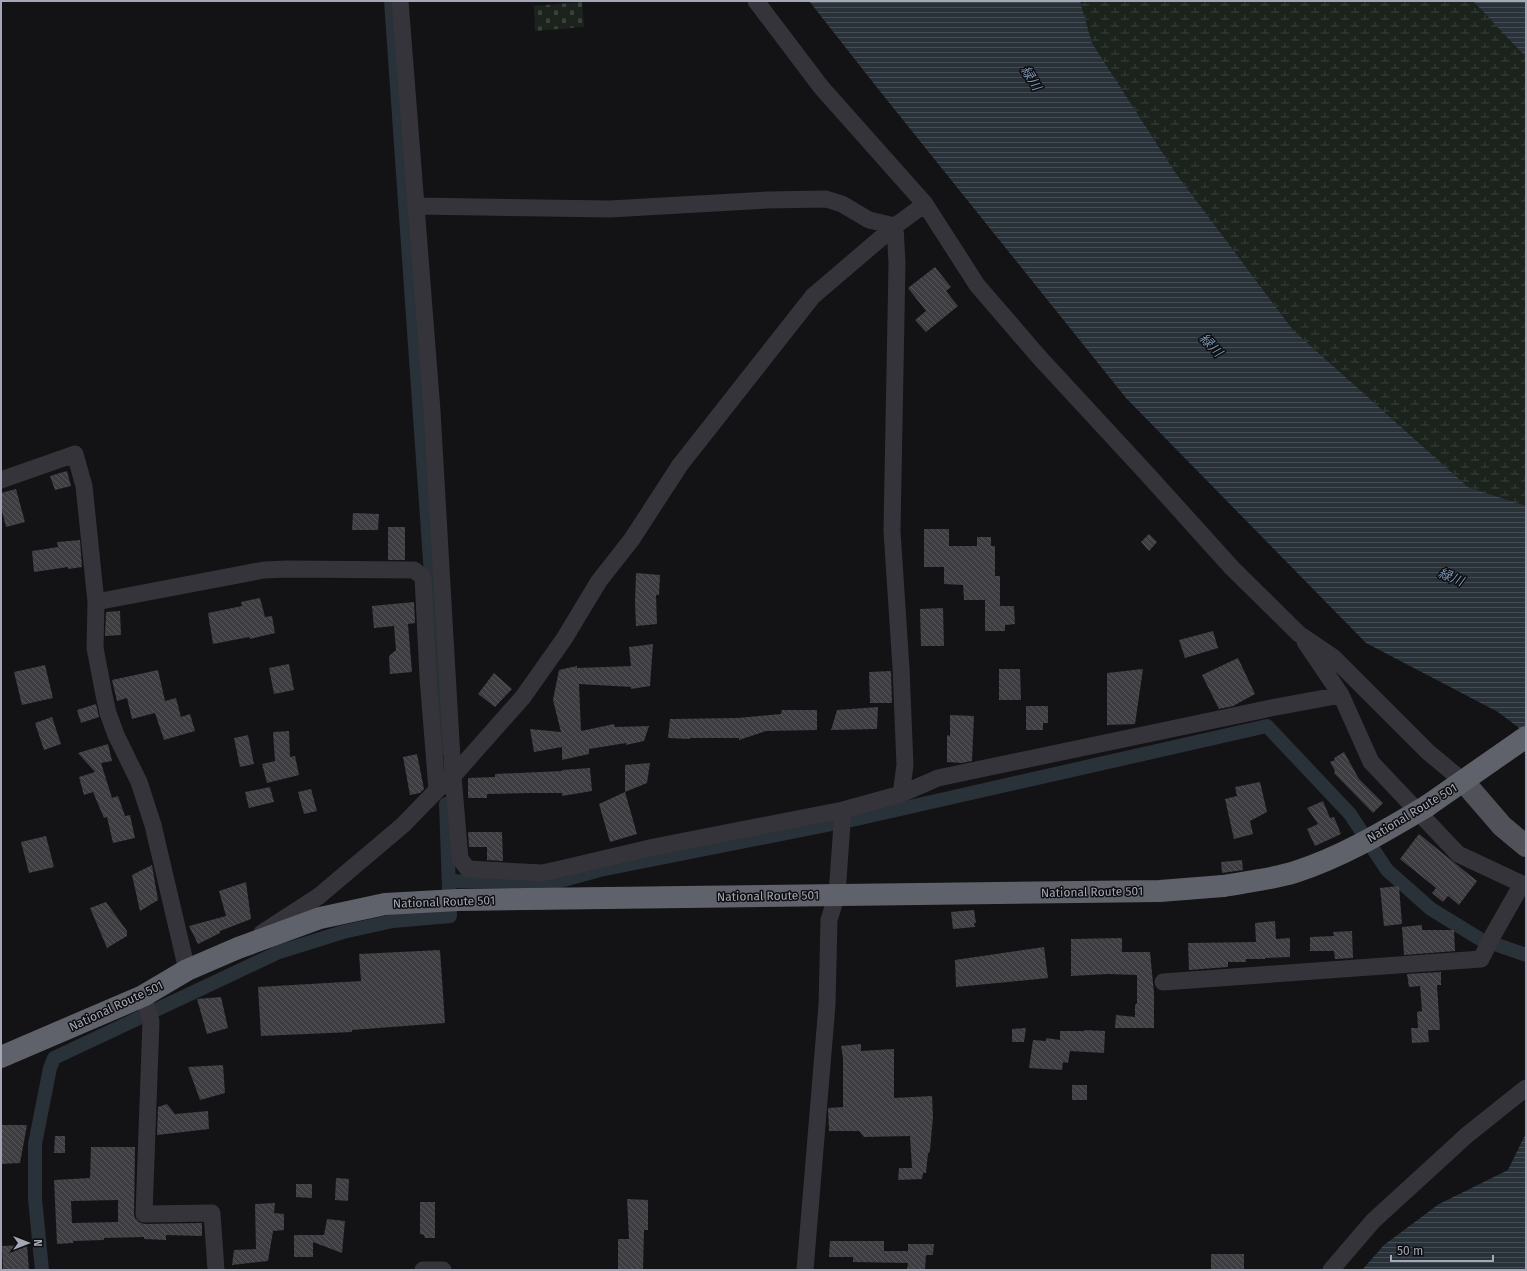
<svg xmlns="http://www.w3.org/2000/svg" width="1527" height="1271" viewBox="0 0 1527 1271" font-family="'Fira Sans','Noto Sans JP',sans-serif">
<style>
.wetland{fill:url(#wetland-marsh)}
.cemetery{fill:url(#cemetery-stones)}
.water{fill:url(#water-rules)}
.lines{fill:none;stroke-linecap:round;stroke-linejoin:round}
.canal{stroke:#293139;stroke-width:14}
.building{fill:url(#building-back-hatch);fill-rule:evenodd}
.minor{stroke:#34343a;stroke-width:17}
.major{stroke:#505159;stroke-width:22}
.highway{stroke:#60626b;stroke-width:22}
.highway-bridge{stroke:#60626b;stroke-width:22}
.labels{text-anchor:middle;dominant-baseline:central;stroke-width:3;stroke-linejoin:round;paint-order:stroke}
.street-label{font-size:12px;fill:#a4a8b6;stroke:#0e0e10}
.water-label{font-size:13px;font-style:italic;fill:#7994b2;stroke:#0e0e10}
</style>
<defs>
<pattern id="wetland-marsh" width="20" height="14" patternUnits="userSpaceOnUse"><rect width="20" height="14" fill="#1b231c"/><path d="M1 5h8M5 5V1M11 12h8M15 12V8" fill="none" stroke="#39403b"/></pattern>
<pattern id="cemetery-stones" width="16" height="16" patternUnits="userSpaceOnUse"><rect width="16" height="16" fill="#1b231c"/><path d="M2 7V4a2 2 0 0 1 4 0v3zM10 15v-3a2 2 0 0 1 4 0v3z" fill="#39403b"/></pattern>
<pattern id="water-rules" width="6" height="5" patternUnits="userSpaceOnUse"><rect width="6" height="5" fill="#293139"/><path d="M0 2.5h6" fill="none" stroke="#454c53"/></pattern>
<pattern id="building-back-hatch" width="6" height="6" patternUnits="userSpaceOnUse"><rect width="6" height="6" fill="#3d3d42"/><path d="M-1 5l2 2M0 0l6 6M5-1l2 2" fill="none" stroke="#56565b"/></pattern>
</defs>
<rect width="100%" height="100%" fill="#131315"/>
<!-- wetland -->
<path class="wetland" d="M1080 1H1473L1526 56V506L1468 487 1293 330 1175 172 1092 43Z"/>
<!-- cemetery -->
<path class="cemetery" d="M582 2 584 27 535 31 534 6Z"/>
<!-- water -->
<path class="water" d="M809 1H1080L1092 43 1175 172 1293 330 1468 487 1526 506V733L1498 712 1366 643 1126 398 879 90Z
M1473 1H1526V56L1522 53Z
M1526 1133V1270H1362L1384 1245 1439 1204 1508 1170Z"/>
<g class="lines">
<!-- canal -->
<path class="canal" d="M391 1 443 747
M449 881 556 882 600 870 852 820 1267 726 1350 814 1387 870 1431 909 1480 939 1526 955
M42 1270 35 1199V1144L50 1068 54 1058 279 952 343 932 393 921 450 916 446 804"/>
</g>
<!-- building -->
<path class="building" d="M935 267 951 287 946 291 958 306 926 332 915 320 926 311 908 288Z
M67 471 71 486 55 490 50 476Z
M16 489 25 522 6 527 1 507V493Z
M353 513 379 514 378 530H352Z
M388 527H405V560H388Z
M924 529H949V546H977V537H991V546H995V576H1000V606H1014L1015 624 1005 625V631H985V600H964L963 585 944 584V567H924Z
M1149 534 1157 542 1149 551 1141 542Z
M80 540 82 567 68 569V567L34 572 32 551 58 547 57 542Z
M636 573 660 575 659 595H656L657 624 636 626 635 602Z
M260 598 265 617 272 616 275 633 250 639 249 637 213 644 208 613 242 606 241 602Z
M414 602 415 623 408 624 412 672 390 674 389 656 396 650 394 626 374 628 372 606Z
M943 608 944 646H921L920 609Z
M120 611 121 635 105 636 106 612Z
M1213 631 1218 648 1185 658 1179 640Z
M653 644 650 686 631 689V687L579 684 581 731 614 724 615 727 649 726 644 741 626 745V743L589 749V754L562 760V747L534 752 530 729 561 732 553 700 559 670 577 666V668L631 666 629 647Z
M1238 658 1255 694 1233 706 1219 709 1202 675Z
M289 664 294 690 274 694 269 668Z
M45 665 53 698 22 705 14 672Z
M999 669H1020L1021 700H999Z
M1143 669 1135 724 1107 725V673Z
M158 670 165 701 176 698 181 717 190 714 195 731 164 740 155 713 132 719 127 698 117 701 112 680Z
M891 671 892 703H870L869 672Z
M494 673 512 689 495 707 478 694Z
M96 704 99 717 81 723 77 710Z
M1026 706H1048V723H1043V730H1026Z
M878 707 877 729 831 730 837 710Z
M782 710H817V730L766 731 739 740V738H690V739L668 738 670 719 738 718 781 714Z
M950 715 974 716 972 761 962 763 947 762V735L950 736Z
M52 717 61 744 44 750 35 723Z
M289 731 290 757 295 756 299 775 267 783 262 764 275 761 273 732Z
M248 735 254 764 240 767 234 738Z
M108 744 112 761 101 763 112 798 118 796 125 816 130 815 135 838 113 843 107 817 104 818 93 792 84 795 79 777 95 772 78 753Z
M1344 752 1359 779 1383 803 1373 813 1334 773 1335 771 1330 762 1335 760 1334 758Z
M417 754 424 789 420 793 410 795 403 757Z
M650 763 647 783 625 792V765Z
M590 768 592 791 562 796V793H530L487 794V798H468V778L495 777V774L562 771V770Z
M1260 782 1267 812 1250 821 1253 834 1234 839 1225 799 1237 796 1235 787Z
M270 787 274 802 249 808 245 792Z
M311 789 317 811 304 814 298 792Z
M625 792 637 834 610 842 599 804Z
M1323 801 1330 818 1334 817 1341 834 1315 846 1307 829 1318 824 1307 808Z
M468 832H502L503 861 487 860V847H469Z
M1419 834 1477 881 1459 905 1448 896 1443 902 1432 893 1436 888 1400 859Z
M46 836 54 867 29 873 21 842Z
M1242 860 1243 870 1222 873 1221 862Z
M152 865 158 900 140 911 132 875Z
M246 882 251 919 220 931V933L198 944 189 926 226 916 219 891Z
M1399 886 1402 924 1384 926 1380 888Z
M106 902 127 931V936L107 948 90 908Z
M974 910 976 923H974L975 927 953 929 951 912Z
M1275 921 1276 939 1290 938V957L1265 958V959H1246V962H1228V967L1189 970 1188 943 1256 942 1255 923Z
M1422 925V930H1454L1455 951 1404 955 1402 927Z
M1352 931 1353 958 1335 959 1334 951H1310V937L1334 936 1333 932Z
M1122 938V952H1150L1154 993V1028H1115L1116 1015 1135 1017V1005L1137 1003V975L1108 974 1071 976V939Z
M1044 947 1048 978 956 987 955 960Z
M440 950 445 1023 352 1030V1032L261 1036 258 987 361 981 359 954Z
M1441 972V985H1437L1440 1030H1428L1429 1042 1412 1043 1411 1028H1418L1417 1012 1422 1011 1420 986 1409 987 1407 974Z
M221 997 228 1028 207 1034 197 999Z
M1026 1028 1024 1042H1012V1029Z
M1085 1030 1105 1031 1104 1053 1070 1051 1068 1063 1063 1062 1062 1070 1029 1068 1033 1040 1046 1041V1038L1060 1040V1031H1084Z
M861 1044V1051L894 1049V1098L932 1096 933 1117 930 1150 929 1153H928L926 1173H923L922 1179 898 1180 899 1168H912L910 1136 864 1137 859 1131H829L828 1108 843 1107V1058L841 1046Z
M223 1065 225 1093 200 1100 188 1067Z
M1072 1085H1087V1100H1072Z
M167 1104 175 1114 208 1111 209 1129 157 1135 158 1107Z
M1 1125H27L20 1163 1 1164Z
M55 1136H65V1153H54Z
M91 1147H135L134 1214 135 1218 139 1222 144 1224 202 1223V1236L166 1235V1240L144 1239V1237L104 1238V1240L73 1241V1243L57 1244 54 1180 90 1178ZM118 1200V1222L72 1223 71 1201Z
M336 1178 349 1179 348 1201 335 1200Z
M296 1184H312V1198L296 1197Z
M627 1199 648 1200V1230H644L643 1270H618V1239H629Z
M420 1202H435V1238H425L424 1235 420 1234Z
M275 1203 274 1213 284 1214V1230L273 1231 268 1261 232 1265 234 1250 256 1249 255 1204Z
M327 1219 345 1221 342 1253 313 1242V1257H294V1235H324Z
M830 1241H884V1251H908V1244H934L933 1255H926L925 1269H907L908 1263 853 1262V1257H829Z
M27 1245 29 1270 3 1269 2 1246Z
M1211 1254H1244V1270H1211Z"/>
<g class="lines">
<!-- minor -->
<path class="minor" d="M400 1 432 411 453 776 460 859 468 869 542 873 556 870 654 847 843 810 901 794 938 778 1271 708 1341 695
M756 1 821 87 925 204 977 285 1039 357 1149 476 1232 568 1299 634 1333 657 1428 752 1464 782
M416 206 610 209 767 200 826 199 842 204 869 220 895 226
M895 226 897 263 892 531 901 668 905 765 901 794
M1 480 75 454 84 486 96 602 95 648 104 695 108 713 116 735 139 782 153 825 187 970
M96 602 264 570 287 569 414 570 423 577 428 677 437 790
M262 933 319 896 403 825 437 790 453 776 523 697 564 639 599 581 632 539 680 465 813 296 895 226 925 204
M1163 982 1481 959 1493 935 1522 884 1458 854 1371 762 1341 695 1305 642
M143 996 151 1021 144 1214 212 1213 216 1270
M423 1270H443
M805 1270 827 1005 829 920 837 894 843 810
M1331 1270 1373 1221 1467 1135 1526 1088"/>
<!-- major -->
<path class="major" d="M1464 782 1502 826 1526 846"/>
<!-- highway -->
<path class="highway" d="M1427 806 1526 737
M1 1057 143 996 187 970 238 948 320 918 385 904 458 900 1160 891 1223 886"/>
<!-- highway-bridge -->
<path class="highway-bridge" d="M1223 886C1246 882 1273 879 1295 872 1342 857 1385 831 1427 806"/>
</g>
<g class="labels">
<!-- street labels -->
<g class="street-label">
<text transform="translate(1412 813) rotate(-31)">National Route 501</text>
<text transform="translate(1092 892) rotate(-1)">National Route 501</text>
<text transform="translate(768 896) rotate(-1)">National Route 501</text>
<text transform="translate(444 902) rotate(-2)">National Route 501</text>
<text transform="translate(116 1006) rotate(-25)">National Route 501</text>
</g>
<!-- water labels -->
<g class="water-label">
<text transform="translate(1031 78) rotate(59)">緑川</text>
<text transform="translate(1211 345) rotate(46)">緑川</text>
<text transform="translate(1451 577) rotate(22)">緑川</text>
</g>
</g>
<!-- border -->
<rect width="1527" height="1271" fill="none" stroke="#a4a8b6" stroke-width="4"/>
<!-- north arrow -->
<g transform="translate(28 1243) rotate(90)" stroke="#0e0e10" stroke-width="3" paint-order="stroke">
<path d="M0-3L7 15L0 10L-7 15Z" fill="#a4a8b6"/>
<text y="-6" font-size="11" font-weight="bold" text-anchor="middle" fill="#a4a8b6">N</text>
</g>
<!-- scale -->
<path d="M1391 1255v6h102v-6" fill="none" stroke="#a4a8b6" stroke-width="2"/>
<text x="1397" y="1255" font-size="12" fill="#a4a8b6" stroke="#0e0e10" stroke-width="3" paint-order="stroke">50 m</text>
</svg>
